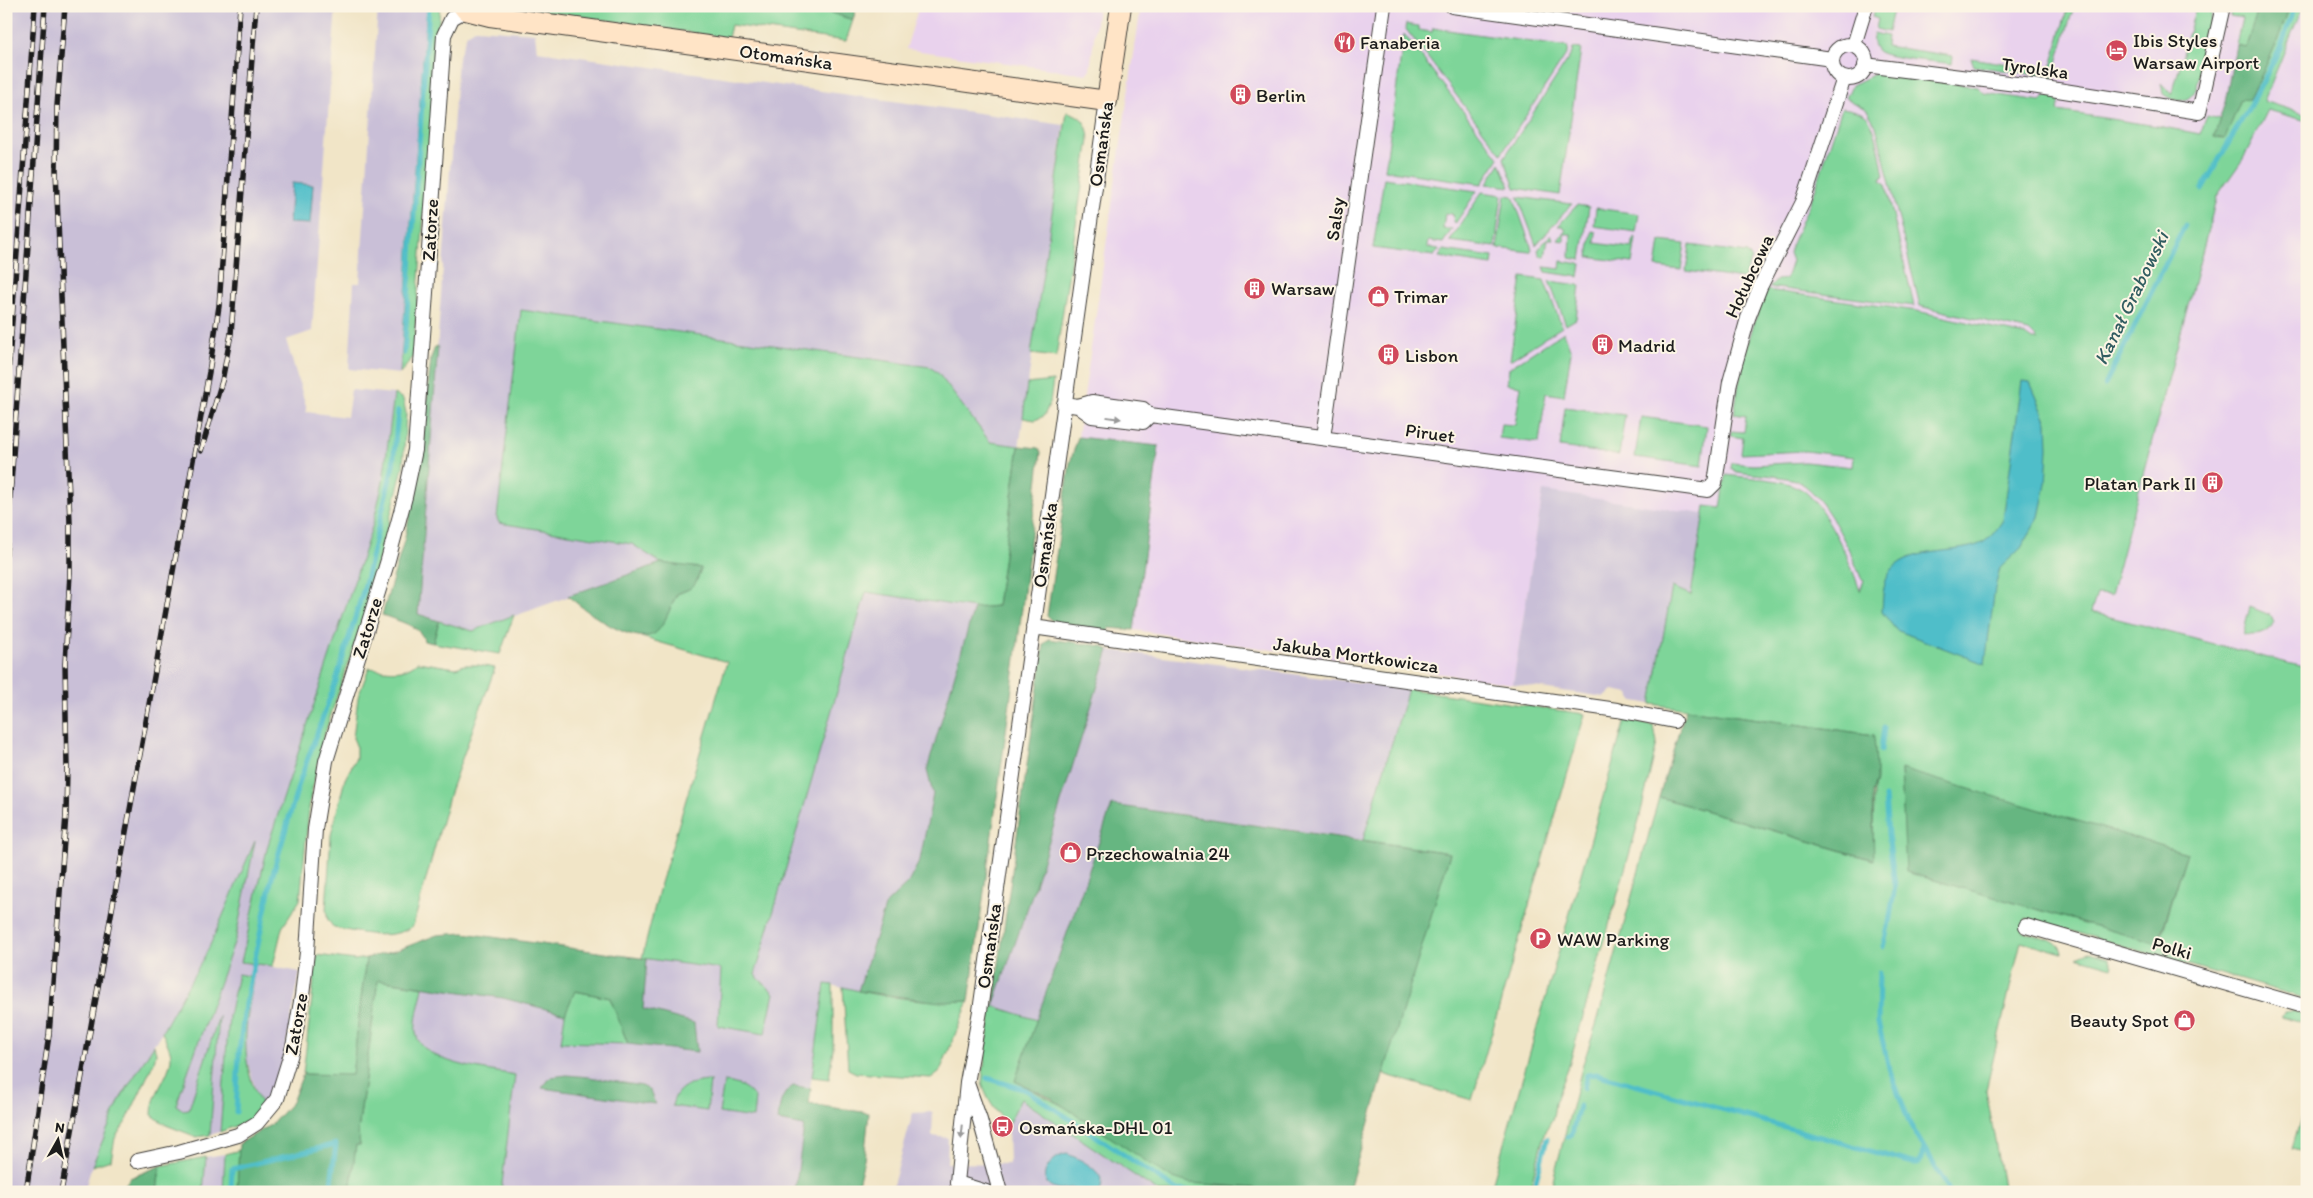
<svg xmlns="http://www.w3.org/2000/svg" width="2313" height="1198" viewBox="0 0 2313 1198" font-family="Itim,sans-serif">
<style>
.built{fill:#e9d2ed}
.industrial{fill:#c9bfd7}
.green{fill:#7ed599;stroke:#4d785a;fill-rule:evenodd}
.forest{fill:#66b681;stroke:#41694e}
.water{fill:#50bec9;stroke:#366d72}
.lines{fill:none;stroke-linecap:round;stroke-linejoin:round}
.stream{stroke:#50bec9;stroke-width:5}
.street-casing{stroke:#3c3a36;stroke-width:16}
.secondary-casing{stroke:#3c3a36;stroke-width:22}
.street{stroke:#fff;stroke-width:14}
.secondary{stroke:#ffe4c6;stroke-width:20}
.rail-casing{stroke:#1c1c1c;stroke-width:5.5}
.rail{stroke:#fcf5e5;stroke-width:4;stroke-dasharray:11;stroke-linecap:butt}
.oneway{fill:#999}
.labels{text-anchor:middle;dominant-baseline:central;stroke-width:4;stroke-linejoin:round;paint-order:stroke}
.poi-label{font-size:19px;fill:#1c1c1c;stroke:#fcf5e5;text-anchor:start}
.street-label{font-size:19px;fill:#1c1c1c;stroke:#fcf5e5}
.water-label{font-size:20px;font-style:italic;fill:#315d61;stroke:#fcf5e5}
</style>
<rect width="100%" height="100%" fill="#fcf5e5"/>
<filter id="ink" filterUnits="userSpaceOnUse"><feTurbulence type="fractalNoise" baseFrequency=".02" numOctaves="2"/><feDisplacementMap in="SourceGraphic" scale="10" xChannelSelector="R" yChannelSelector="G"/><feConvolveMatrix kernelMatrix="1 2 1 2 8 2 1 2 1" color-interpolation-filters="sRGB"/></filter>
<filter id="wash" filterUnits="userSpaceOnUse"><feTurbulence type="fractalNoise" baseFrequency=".0096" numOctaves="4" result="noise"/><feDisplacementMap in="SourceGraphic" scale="20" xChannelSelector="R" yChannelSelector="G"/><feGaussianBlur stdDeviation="1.12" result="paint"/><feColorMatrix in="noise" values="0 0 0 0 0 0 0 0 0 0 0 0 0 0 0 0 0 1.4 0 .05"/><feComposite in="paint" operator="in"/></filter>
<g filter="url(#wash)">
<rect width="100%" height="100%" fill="#f1e5c7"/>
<!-- built -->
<path class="built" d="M919 6H1098L1090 69 1086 74 906 49Z
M1141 6H2290L2276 44 2303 6H2307V675L1651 704 1672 587 1543 492 1513 684 1134 630 1159 447 1078 437Z"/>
<!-- industrial -->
<path class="industrial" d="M6 6H336L312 331 286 340 306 406V412L347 417 351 390 394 394 383 482 373 524 268 845 241 961 300 972 280 1077 264 1108 257 1096 244 1050 238 974 229 1016 220 1132 210 1135 218 1019 189 1109 183 1110 176 1106 236 937 254 844 208 950 181 1001 120 1099 92 1166 84 1192H6Z
M378 6H427L400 374 349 369 354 283H360Z
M475 29 535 33 537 51 1064 125 997 606 974 608 927 770 933 794 920 860 908 883 886 904 858 991 825 984 795 1192H337L356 1144 360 1145 352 1076 366 958 395 951 437 935 464 933 722 969 866 592 661 563 473 631 418 614 458 59 467 34Z
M1543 491 1704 514 1691 595 1672 588 1651 704 1634 701 1628 693 1613 690 1605 697 1513 684Z
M1109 650 1408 689 1363 840 1112 805 1037 1020 993 1006 1030 901Z
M1021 1099 1159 1192H891L913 1113 933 1112 932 1136 948 1138 947 1163 1009 1164 1008 1124Z
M225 1154 223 1192H203L206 1157Z"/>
<!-- green -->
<path class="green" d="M427 6H440L413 357 400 374Z
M511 6H810L853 20 846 41 731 25 728 38Z
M1875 6H1894L1888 32 1876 29 1878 19 1872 17Z
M2068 6H2074L2052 79 2045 77 2044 69 2050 70Z
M2191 6H2213L2197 87C2190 103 2177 104 2163 94L2161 83 2172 95 2195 10Z
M2232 6H2259L2246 47 2236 45 2242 18 2230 16Z
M2290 6H2303L2264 101 2307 115V121L2268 110 2243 159 2217 196 2111 595 2097 594 2091 612 2307 668V999L2026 918 2023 932C2035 936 2060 937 2062 953L2021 941 1986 1090 2004 1192H1550L1583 1064 1597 1022 1659 797 1873 860C1873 817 1875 777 1874 735L1651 704 1672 587 1691 595 1705 506 1721 508 1726 475C1747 478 1783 478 1801 489 1824 502 1852 565 1860 591L1864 580 1861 578C1851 552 1823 490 1795 480 1777 475 1755 475 1737 472L1731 468 1732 463 1754 465 1805 462 1853 467 1854 457 1805 451 1741 454 1743 438 1730 436 1731 431 1744 432 1746 416 1734 414C1740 371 1749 330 1767 290L1917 311 2025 335 2032 340H2038L2029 331 1920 306 1876 126 1867 110 1846 98 1852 85 1877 73 1978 87 1984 93 2041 101 2046 96 2060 98 2058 111 2163 127 2200 134 2207 116 2220 119 2214 137 2224 139 2241 99 2250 100 2276 44ZM1901 770 2187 853 2159 944 1907 872Z
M1406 24 1418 26V30L1432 32 1433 28 1568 47 1567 53 1501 154 1405 28Z
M1874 33 1887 36 1886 46 1953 56 1952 64C1935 61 1895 59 1881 53 1873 50 1871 40 1874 33Z
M1404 34 1499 158 1482 184 1385 170Z
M1573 48 1581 49 1560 195 1515 188 1504 158 1572 53Z
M1971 58 2041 69 2042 76 1974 66Z
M1842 108C1850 109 1858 111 1865 115 1876 123 1881 161 1884 175L1880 180 1886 184 1914 306 1769 287 1777 280 1786 279 1792 261 1789 253 1791 246 1814 193Z
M1067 112C1082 115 1088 124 1089 139L1056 357 1031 354Z
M1500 163 1510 187 1487 184Z
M1384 178 1477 191 1455 224 1452 214 1445 213 1443 229H1452L1443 243 1428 241 1427 247 1439 249 1434 256 1373 248Z
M1482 192 1502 195 1495 247 1450 241Z
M1505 195 1513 196 1532 249 1530 252 1497 248Z
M1518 197 1572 204 1536 245Z
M1577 205 1589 207 1581 260 1570 258 1571 234H1564V241L1558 240 1566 230 1563 226H1558Z
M1596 208 1639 214 1636 232 1594 226Z
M1592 231 1596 232 1595 243 1632 248 1634 237 1636 238 1632 263 1588 257Z
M1551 234 1553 239H1548L1545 257 1540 256 1538 250Z
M1660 241 1685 244 1681 270 1656 267Z
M1690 245 1747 253 1752 259 1743 279 1686 271Z
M1443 250 1493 257 1492 265 1439 257Z
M1561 261 1581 264 1579 277 1546 272 1544 267 1560 269Z
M1522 277 1544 280 1562 327 1510 360Z
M1549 281 1580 285 1576 319 1566 325Z
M521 310 930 367 938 373 990 442 1019 446 997 606 974 608 866 592 755 975 774 993 765 1034 718 1026 721 969 642 958 659 890 727 662 641 637 654 634 664 621 677 594C693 588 695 587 701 569L661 563 632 544 499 523 497 518Z
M1564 332 1571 352 1564 396 1546 393 1539 443 1499 438 1501 424 1515 425 1521 386 1507 384 1509 368Z
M1053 381 1050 402 1044 416 1035 420 1023 418 1027 384Z
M394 394 403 399 406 413 403 468 367 606 324 736 310 799 300 900 282 928 273 966 241 962 268 845 373 524 383 482Z
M1565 407 1625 415 1619 455 1560 447Z
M1641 417 1707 426 1702 466 1635 457Z
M2250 607 2270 615 2273 622C2270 636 2254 636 2243 634Z
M514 615 500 654 433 643 439 621 473 631Z
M417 662 456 668 464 665H478L495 668 451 789 413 926C390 942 359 932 334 928L328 920 326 909 331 835 345 779 356 758V745L353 738 358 697 369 668C387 670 403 675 417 662Z
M1408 689 1585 714 1472 1100 1383 1074 1450 853 1363 840Z
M1625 720 1654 726 1657 743 1639 820 1568 1069 1555 1103 1553 1118 1545 1131 1529 1192H1490Z
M255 841 236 937 176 1105 183 1110 189 1109 219 1016 210 1135 197 1137 166 1125 152 1115C151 1094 169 1078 171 1059 172 1050 165 1040 162 1032L208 950Z
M2089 952 2109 958 2113 965 2112 967 2077 957Z
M317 955 355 960 366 958 352 1076 303 1074Z
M238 974 253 977C246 1026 237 1063 264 1108L253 1119 220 1132 229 1016Z
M378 980 423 987C421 999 414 1021 416 1033 420 1064 490 1070 515 1075L501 1192H350L356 1144 360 1145 358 1132Z
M825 984 833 985V1048L829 1079 812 1077Z
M843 987C883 998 928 1002 969 1001L940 1071 931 1078 856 1073 848 1069Z
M574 991 610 998 628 1044 561 1042 565 1014Z
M993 1006 1037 1020 1015 1081 1216 1186 1255 1188 1260 1192H1159L1021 1099 1008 1124C997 1114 985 1097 982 1082L991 1011Z
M2293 1011 2307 1015V1024L2281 1016 2285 1012Z
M154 1045 156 1053 154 1062 127 1120 115 1138 111 1160 92 1166 120 1099Z
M710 1081 707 1111 672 1106C676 1086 691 1082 710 1081Z
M724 1082C739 1084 746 1086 755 1098L753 1118 719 1113Z
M2302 1115 2307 1116V1153L2292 1149Z
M240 1150 237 1192H223L225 1154Z
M206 1157 203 1192H157L160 1166Z"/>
<!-- forest -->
<path class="forest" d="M810 6H857L853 20Z
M2259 6H2290L2276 44 2250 100 2241 99 2225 139 2214 137 2225 102 2236 45 2246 47Z
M438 346 418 614 439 621 433 643 424 641C422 626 395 620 382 615L404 541 420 468 431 358 435 347Z
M1078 437 1159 446 1134 630 1109 628V632C1094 630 1055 628 1047 616L1070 463Z
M1019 446 1038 448 1041 452 1015 666 969 1001 940 1002 858 991 886 904 908 883 920 860 933 794 927 770 974 608 997 606Z
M661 563 701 568C695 588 694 587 677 594 671 605 664 628 654 634 632 646 584 610 568 596Z
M1049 639 1102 646 1109 650 1030 901 993 1006 1044 644Z
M1686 709 1874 735 1876 764V781L1872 793 1874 860 1659 797Z
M1901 769 2187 853 2158 944 1906 872Z
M1112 805 1450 853 1348 1192H1260L1255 1188 1189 1183 1170 1177 1051 1098 1015 1081Z
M464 933 647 959 643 1009 694 1023 697 1052 628 1044 610 998 575 991 565 1014 503 998 378 980 358 1132 360 1145H356L350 1192H237L239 1144 272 1124 292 1102 303 1074 352 1075 366 958 395 951 437 935Z
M567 1075 589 1077 642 1086 650 1090 655 1104 542 1088 551 1077Z
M793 1086 811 1088 809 1104 869 1113 864 1160 856 1192H795L804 1126 778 1121C780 1106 779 1096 793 1086Z
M160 1166 157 1192H120L130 1178Z"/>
<!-- water -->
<path class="water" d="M292 183 313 185 310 224 289 223Z
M2022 381 2030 382 2047 422 2048 448 2046 484 2039 517 2021 548 2000 568 1995 588 1985 664 1896 630 1882 612C1883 599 1882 586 1889 574 1904 546 1957 555 1982 543 1991 538 1997 529 2003 520Z
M1067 1154C1081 1159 1111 1174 1099 1192H1079L1074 1188C1067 1187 1062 1191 1055 1188 1033 1181 1050 1156 1067 1154Z"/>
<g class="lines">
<!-- stream -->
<path class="stream" d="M2202 189 2255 97 2281 46 2295 6
M404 353 429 6
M2105 385 2185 225
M1881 750 1884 728
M1883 947 1889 923 1895 885 1888 834 1885 797
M1879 973 1878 1022 1889 1068 1910 1124 1950 1192
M987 1078 1026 1090 1177 1190 1197 1192
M1584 1088 1587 1075 1596 1074 1913 1163H1918L1922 1159 1923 1146
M236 1112 239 1052 245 1006 272 877 299 783 336 681 364 588 393 465 398 411
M1567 1137 1572 1134 1579 1106
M231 1192 232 1169 336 1144 330 1192
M1533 1192 1547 1139"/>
</g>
</g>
<g filter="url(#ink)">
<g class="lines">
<defs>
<path id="street" d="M1452 6 1832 59
M1854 45 1866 6
M1832 62a17 17 0 1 1 34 0a17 17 0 1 1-34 0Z
M1865 65 2032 86 2199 112 2223 6
M1064 404 1078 406 1092 402 1143 409 1150 415 1708 490 1715 483 1730 382 1748 318 1760 287 1803 202 1844 78
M1078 406 1092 416 1143 422 1150 415
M1323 438 1384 6
M1033 627 1617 710 1674 721
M2026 926 2307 1007
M968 1086 980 1120 1000 1192
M137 1161 179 1152 238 1135 257 1123 277 1099 293 1047 302 996 307 952 315 829 326 761 388 560 405 497 415 450 444 35 452 18 466 10
M986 1192 957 1183 967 1083 980 1011 1107 101"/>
<path id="secondary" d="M463 6 466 10 490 16 1107 101 1121 6"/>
</defs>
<!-- street casing -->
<use href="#street" class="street-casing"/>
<!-- secondary casing -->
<use href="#secondary" class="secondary-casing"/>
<!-- street -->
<use href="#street" class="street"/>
<!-- secondary -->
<use href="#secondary" class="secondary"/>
<defs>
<path id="rail" d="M6 403 35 6
M201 451 222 381 231 334 256 6
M6 554 45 6
M26 1192 49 1035 66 815 67 767 65 664 70 573V523L56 170 57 106 65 6
M61 1192 209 372 219 306 240 6"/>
</defs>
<!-- rail casing -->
<use href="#rail" class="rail-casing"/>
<!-- rail -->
<use href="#rail" class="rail"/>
</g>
<!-- one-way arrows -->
<defs><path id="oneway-solid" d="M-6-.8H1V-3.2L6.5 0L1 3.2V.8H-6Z" transform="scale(1.25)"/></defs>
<g class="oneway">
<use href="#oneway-solid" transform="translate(1114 418) rotate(7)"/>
<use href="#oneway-solid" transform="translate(962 1132) rotate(96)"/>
</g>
</g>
<!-- icons -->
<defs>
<symbol id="restaurant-disc" viewBox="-11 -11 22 22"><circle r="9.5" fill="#d1495b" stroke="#fcf5e5"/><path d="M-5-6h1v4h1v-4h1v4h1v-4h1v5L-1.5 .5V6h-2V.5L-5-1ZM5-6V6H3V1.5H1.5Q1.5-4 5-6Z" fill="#fff"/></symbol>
<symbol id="hotel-disc" viewBox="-11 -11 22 22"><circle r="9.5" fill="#d1495b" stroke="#fcf5e5"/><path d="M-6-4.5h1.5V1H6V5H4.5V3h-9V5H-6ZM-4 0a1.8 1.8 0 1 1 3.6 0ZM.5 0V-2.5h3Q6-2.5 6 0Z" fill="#fff"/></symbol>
<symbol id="building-disc" viewBox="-11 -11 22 22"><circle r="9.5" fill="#d1495b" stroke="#fcf5e5"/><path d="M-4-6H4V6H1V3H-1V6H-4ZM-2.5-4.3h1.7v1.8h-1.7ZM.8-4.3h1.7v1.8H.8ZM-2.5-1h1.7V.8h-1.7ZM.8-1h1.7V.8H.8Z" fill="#fff"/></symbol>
<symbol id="shop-disc" viewBox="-11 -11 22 22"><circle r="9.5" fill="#d1495b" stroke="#fcf5e5"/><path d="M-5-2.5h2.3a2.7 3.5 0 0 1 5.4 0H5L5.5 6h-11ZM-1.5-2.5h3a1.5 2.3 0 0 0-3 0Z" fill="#fff"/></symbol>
<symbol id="parking-disc" viewBox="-11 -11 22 22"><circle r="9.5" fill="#d1495b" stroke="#fcf5e5"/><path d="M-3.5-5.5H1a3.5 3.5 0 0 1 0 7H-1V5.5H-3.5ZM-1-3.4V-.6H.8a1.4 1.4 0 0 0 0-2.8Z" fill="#fff"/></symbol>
<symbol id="bus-disc" viewBox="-11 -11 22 22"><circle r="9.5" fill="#d1495b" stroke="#fcf5e5"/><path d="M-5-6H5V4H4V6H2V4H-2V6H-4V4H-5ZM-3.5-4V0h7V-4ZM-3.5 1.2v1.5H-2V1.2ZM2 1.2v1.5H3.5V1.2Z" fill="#fff"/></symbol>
</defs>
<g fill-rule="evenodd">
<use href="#restaurant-disc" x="1332" y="30" width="25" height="25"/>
<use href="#hotel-disc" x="2104" y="38" width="25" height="25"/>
<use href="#building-disc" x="1228" y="82" width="25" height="25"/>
<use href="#building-disc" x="1242" y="276" width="25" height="25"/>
<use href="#shop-disc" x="1366" y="284" width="25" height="25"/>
<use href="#building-disc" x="1590" y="332" width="25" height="25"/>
<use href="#building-disc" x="1376" y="342" width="25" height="25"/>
<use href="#building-disc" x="2200" y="470" width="25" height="25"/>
<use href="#shop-disc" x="1058" y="840" width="25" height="25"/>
<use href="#parking-disc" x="1528" y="926" width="25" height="25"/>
<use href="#shop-disc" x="2172" y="1008" width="25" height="25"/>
<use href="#bus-disc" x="990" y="1114" width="25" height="25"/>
</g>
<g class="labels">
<!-- poi labels -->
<g class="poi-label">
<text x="2133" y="40">Ibis Styles<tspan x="2133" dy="22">Warsaw Airport</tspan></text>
<text x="1360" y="42">Fanaberia</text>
<text x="1256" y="95">Berlin</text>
<text x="1271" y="288">Warsaw</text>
<text x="1394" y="296">Trimar</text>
<text x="1618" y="345">Madrid</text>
<text x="1405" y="355">Lisbon</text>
<text x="2196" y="483" text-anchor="end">Platan Park II</text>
<text x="1086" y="853">Przechowalnia 24</text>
<text x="1557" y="939">WAW Parking</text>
<text x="2169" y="1020" text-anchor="end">Beauty Spot</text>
<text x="1019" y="1127">Osmańska-DHL 01</text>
</g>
<!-- street labels -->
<g class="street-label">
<text transform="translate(786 57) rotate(8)">Otomańska</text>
<text transform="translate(2035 68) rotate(8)">Tyrolska</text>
<text transform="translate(1101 144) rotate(-82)">Osmańska</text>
<text transform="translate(1335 219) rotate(-82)">Salsy</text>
<text transform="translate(430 230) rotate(-87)">Zatorze</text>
<text transform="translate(1749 276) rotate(-65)">Hołubcowa</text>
<text transform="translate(1430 433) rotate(8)">Piruet</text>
<text transform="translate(1045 545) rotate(-82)">Osmańska</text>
<text transform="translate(367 628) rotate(-73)">Zatorze</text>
<text transform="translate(1356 655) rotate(8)">Jakuba Mortkowicza</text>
<text transform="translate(989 946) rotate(-82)">Osmańska</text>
<text transform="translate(2172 948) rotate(16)">Polki</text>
<text transform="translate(296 1024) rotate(-80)">Zatorze</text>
</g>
<!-- water labels -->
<g class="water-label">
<text transform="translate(2131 298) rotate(-64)">Kanał Grabowski</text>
</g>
</g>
<!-- margin -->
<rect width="2313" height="1198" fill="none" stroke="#fcf5e5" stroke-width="25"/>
<!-- north arrow -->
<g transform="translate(58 1140) rotate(8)" stroke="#fcf5e5" stroke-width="4" paint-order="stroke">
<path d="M0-4L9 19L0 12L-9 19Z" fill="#1c1c1c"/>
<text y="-8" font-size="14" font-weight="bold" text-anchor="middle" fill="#1c1c1c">N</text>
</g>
</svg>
